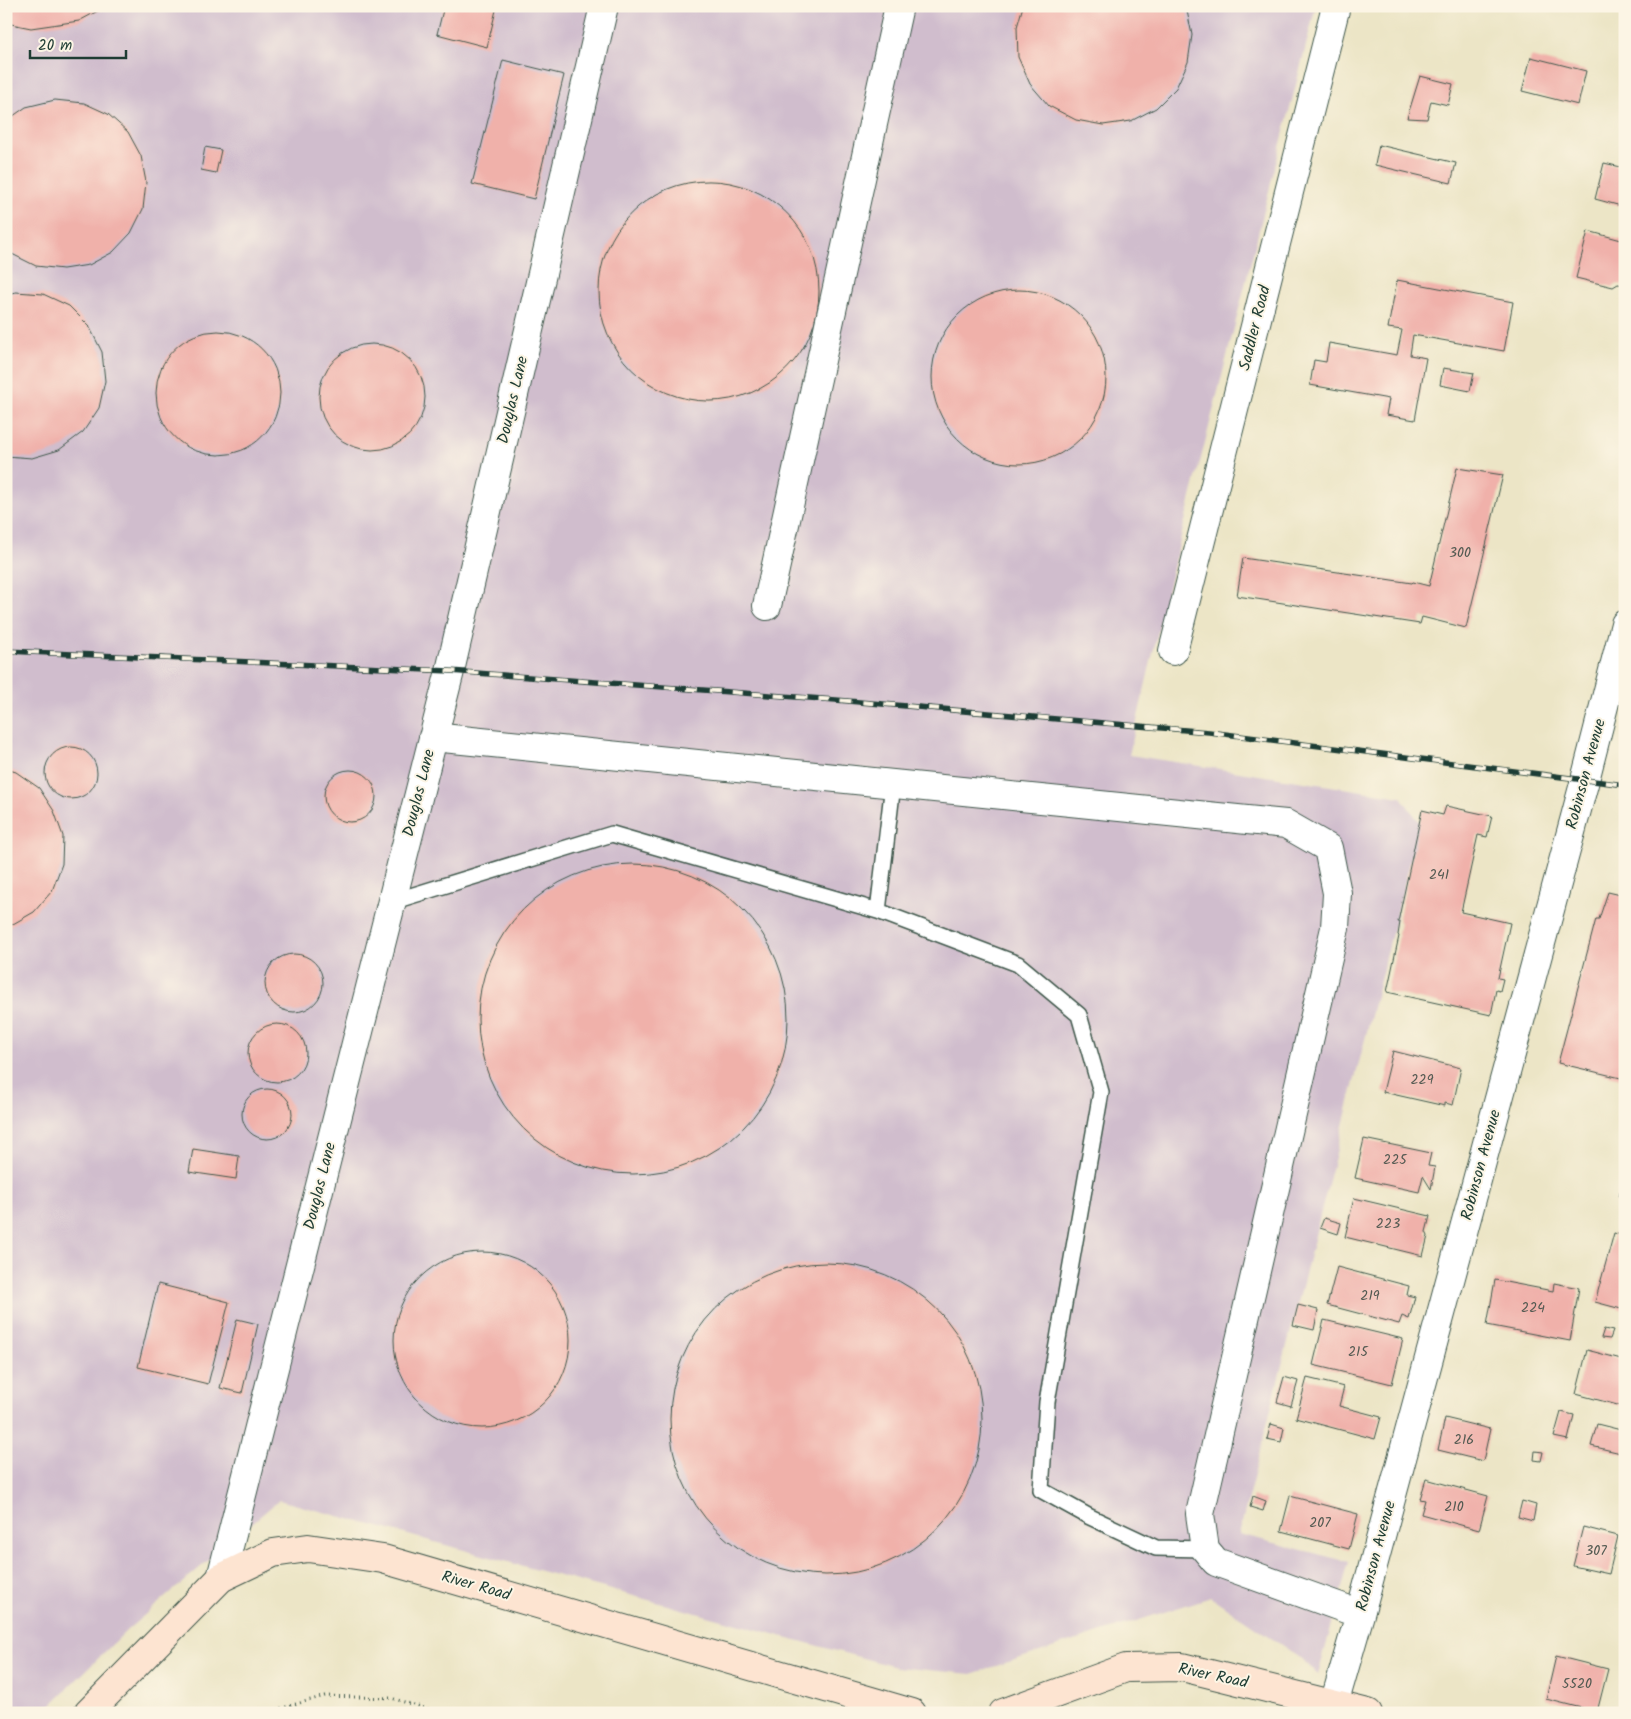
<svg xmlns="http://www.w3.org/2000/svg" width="1631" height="1719" viewBox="0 0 1631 1719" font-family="Kalam,sans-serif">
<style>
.industrial{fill:#d0bdcd}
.building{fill:#f0b1aa}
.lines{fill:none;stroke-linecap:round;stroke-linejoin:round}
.lane-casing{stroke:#3e564a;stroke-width:18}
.street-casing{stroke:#3e564a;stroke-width:30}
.secondary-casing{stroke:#3e564a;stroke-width:30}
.path{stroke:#3e564a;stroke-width:3;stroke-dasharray:1 4;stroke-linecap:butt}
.lane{stroke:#fff;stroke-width:15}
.street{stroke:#fff;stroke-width:28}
.secondary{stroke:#fde4d1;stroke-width:28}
.rail-casing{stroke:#1f3d34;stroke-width:5.5}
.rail{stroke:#fcf5e5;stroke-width:4;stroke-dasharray:11;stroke-linecap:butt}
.labels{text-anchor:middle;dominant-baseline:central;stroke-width:4;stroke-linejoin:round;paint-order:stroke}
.number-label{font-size:14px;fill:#535a52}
.street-label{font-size:16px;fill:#1f3d34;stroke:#fcf5e5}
</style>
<rect width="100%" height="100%" fill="#fcf5e5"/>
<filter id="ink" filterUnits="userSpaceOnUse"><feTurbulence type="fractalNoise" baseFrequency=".02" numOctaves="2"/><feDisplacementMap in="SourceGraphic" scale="10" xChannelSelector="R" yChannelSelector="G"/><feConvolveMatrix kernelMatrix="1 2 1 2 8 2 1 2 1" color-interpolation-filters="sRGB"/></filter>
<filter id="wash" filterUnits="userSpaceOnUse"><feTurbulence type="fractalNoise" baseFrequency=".0096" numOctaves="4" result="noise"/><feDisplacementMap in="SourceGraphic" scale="20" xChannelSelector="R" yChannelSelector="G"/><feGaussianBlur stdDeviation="1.12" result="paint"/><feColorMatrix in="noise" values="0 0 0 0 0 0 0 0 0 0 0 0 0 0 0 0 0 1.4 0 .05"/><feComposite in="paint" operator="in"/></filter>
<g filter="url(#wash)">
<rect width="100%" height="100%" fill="#ece5c6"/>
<!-- industrial -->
<path class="industrial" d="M6 6H1316L1171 576 1129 755 1401 797 1420 823 1239 1534 1349 1562 1318 1675 1302 1659 1211 1597 971 1674 896 1667 279 1500 127 1630 43 1713H6Z"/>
<g id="blocks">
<!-- building -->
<path class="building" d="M6 6H107L79 21 31 28 6 23Z
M444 6H497L487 47 437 34Z
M1023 6H1186L1192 35 1188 62 1176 88 1156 108 1131 121 1103 125 1076 120 1049 106 1030 84 1018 57 1017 27Z
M1531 57 1586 71 1578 105 1522 91Z
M503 60 564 75 534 199 472 184Z
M1420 76 1453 84 1448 105 1431 101 1427 119 1407 118Z
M55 100 84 103 108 114 128 132 141 156 146 182 143 209 131 233 113 252 89 265 63 269 36 266 10 253 6 249V121L26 107Z
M1379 145 1456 163 1451 183 1375 165Z
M205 147 221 150 216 173 201 170Z
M1604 163 1625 168V207L1595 199Z
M599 291a110 110 0 1 1 220 0a110 110 0 1 1-220 0Z
M1588 231 1625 241V285L1618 284 1613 287 1576 278Z
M1397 280 1513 302 1504 351 1413 335 1410 355 1426 358 1415 420 1386 415 1389 399 1310 385 1314 360 1326 362 1329 343 1397 355 1402 330 1388 328Z
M932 377a87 87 0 1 1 174 0a87 87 0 1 1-174 0Z
M16 292 43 294 69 306 89 326 102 352 105 381 99 408 83 432 59 450 32 458 6 456V294Z
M156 393a62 62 0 1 1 124 0a62 62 0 1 1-124 0Z
M319 397a53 53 0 1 1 106 0a53 53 0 1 1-106 0Z
M1443 368 1474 373 1470 391 1440 385Z
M1457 468 1503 475 1466 628 1422 617 1420 624 1237 596 1243 558 1412 583 1413 582 1429 586Z
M45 773a26 26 0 1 1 52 0a26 26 0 1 1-52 0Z
M6 769 16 772 39 788 54 811 63 836 62 864 52 891 34 912 6 928Z
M324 796a26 26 0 1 1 52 0a26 26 0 1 1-52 0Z
M1446 806 1492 816 1487 837 1478 835 1461 912 1510 923 1498 978 1503 979 1500 991 1496 990 1491 1015 1387 992 1399 936 1398 935 1400 922H1398L1422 810 1443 815Z
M478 1019a155 155 0 1 1 310 0a155 155 0 1 1-310 0Z
M1608 892 1625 896V1079L1558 1063 1596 919H1599Z
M265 983a29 29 0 1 1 58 0a29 29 0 1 1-58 0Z
M248 1053a29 29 0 1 1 58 0a29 29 0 1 1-58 0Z
M1393 1051 1461 1068 1453 1105 1445 1103V1106L1383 1092Z
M242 1114a25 25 0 1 1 50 0a25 25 0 1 1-50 0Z
M1364 1139 1431 1153 1428 1166 1435 1167 1431 1189 1423 1176 1419 1192 1355 1178Z
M193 1149 239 1156 236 1179 189 1172Z
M1624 1175H1625V1198L1619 1197Z
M1354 1198 1430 1216 1426 1232 1428 1236 1423 1256 1345 1237Z
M1324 1218 1341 1223 1338 1234 1320 1228Z
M1614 1233 1625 1236V1310L1595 1302Z
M394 1340a88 88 0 1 1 176 0a88 88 0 1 1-176 0Z
M670 1419a156 156 0 1 1 312 0a156 156 0 1 1-312 0Z
M1337 1267 1409 1286 1407 1295 1415 1297 1409 1319 1402 1316 1399 1324 1327 1305Z
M1495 1280 1553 1291 1554 1283 1579 1288 1570 1341 1487 1325Z
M158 1284 229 1302 208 1384 138 1367Z
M1298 1305 1318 1310 1314 1330 1293 1325Z
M237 1319 258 1324 242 1393 220 1388Z
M1324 1320 1403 1339 1392 1384 1313 1365Z
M1604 1329 1613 1331 1610 1339 1601 1338Z
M1587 1350 1625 1360V1407L1576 1394Z
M1284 1377 1298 1381 1291 1406 1277 1402Z
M1307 1378 1344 1387 1339 1406 1381 1417 1375 1439 1296 1418Z
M1561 1412 1574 1415 1568 1440 1554 1437Z
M1445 1418 1490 1429 1483 1461 1438 1450Z
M1271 1424 1284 1428 1281 1442 1267 1439Z
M1597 1424 1625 1431V1454L1591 1446Z
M1535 1451 1543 1452 1541 1461 1534 1460Z
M1426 1479 1488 1496 1479 1530 1421 1514 1425 1500 1420 1499Z
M1253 1496 1266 1501 1263 1511 1250 1507Z
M1290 1496 1358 1514 1349 1549 1281 1531Z
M1522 1501 1536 1505 1533 1521 1518 1517Z
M1583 1527 1618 1536 1609 1574 1573 1566Z
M1556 1656 1608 1669 1597 1712 1546 1699Z"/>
</g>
</g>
<g filter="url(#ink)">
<use href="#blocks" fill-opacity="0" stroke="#3e564a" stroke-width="1"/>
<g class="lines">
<defs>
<path id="lane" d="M391 902 612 834 878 911 893 784
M878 911 1018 964 1079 1015 1101 1092 1047 1402 1041 1490 1088 1516 1156 1548 1205 1549"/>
<path id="street" d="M767 606 899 6
M1173 651 1336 6
M433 737 1286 824 1328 848 1337 893 1335 928 1200 1514 1205 1549 1216 1562 1360 1614
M221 1578 450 671 604 6
M1334 1704 1360 1614 1585 780 1625 624"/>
<path id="secondary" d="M88 1713 221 1578 273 1553 308 1548 383 1559 912 1713
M1003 1713 1126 1668 1182 1667 1368 1713"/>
</defs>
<!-- lane casing -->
<use href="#lane" class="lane-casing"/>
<!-- street casing -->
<use href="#street" class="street-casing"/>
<!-- secondary casing -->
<use href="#secondary" class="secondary-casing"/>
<!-- path -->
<path class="path" d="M272 1713 278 1709 325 1696 391 1698 441 1713"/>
<!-- lane -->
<use href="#lane" class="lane"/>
<!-- street -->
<use href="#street" class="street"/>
<!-- secondary -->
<use href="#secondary" class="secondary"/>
<defs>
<path id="rail" d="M6 651 450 671 836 700 1209 732 1625 785"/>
</defs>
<!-- rail casing -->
<use href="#rail" class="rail-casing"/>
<!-- rail -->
<use href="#rail" class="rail"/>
</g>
</g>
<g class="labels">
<!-- number labels -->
<g class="number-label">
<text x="1460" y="553">300</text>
<text x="1439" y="875">241</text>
<text x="1422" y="1080">229</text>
<text x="1395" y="1160">225</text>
<text x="1388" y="1224">223</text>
<text x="1370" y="1296">219</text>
<text x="1533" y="1308">224</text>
<text x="1358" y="1352">215</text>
<text x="1464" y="1440">216</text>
<text x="1454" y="1507">210</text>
<text x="1320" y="1523">207</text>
<text x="1596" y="1551">307</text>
<text x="1577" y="1684">5520</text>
</g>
<!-- street labels -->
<g class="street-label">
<text transform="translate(1255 328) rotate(-76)">Saddler Road</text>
<text transform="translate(513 400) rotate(-77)">Douglas Lane</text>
<text transform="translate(1586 774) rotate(-75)">Robinson Avenue</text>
<text transform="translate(419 793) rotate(-76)">Douglas Lane</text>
<text transform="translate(1481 1165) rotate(-75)">Robinson Avenue</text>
<text transform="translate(320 1186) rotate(-76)">Douglas Lane</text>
<text transform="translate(1376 1556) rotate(-75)">Robinson Avenue</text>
<text transform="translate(476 1586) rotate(16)">River Road</text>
<text transform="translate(1213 1676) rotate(12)">River Road</text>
</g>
</g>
<!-- margin -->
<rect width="1631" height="1719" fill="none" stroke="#fcf5e5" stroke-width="25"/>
<!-- scale -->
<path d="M30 50v8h96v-8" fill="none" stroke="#1f3d34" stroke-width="2.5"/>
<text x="38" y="50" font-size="15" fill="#1f3d34" stroke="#fcf5e5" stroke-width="4" paint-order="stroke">20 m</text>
</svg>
